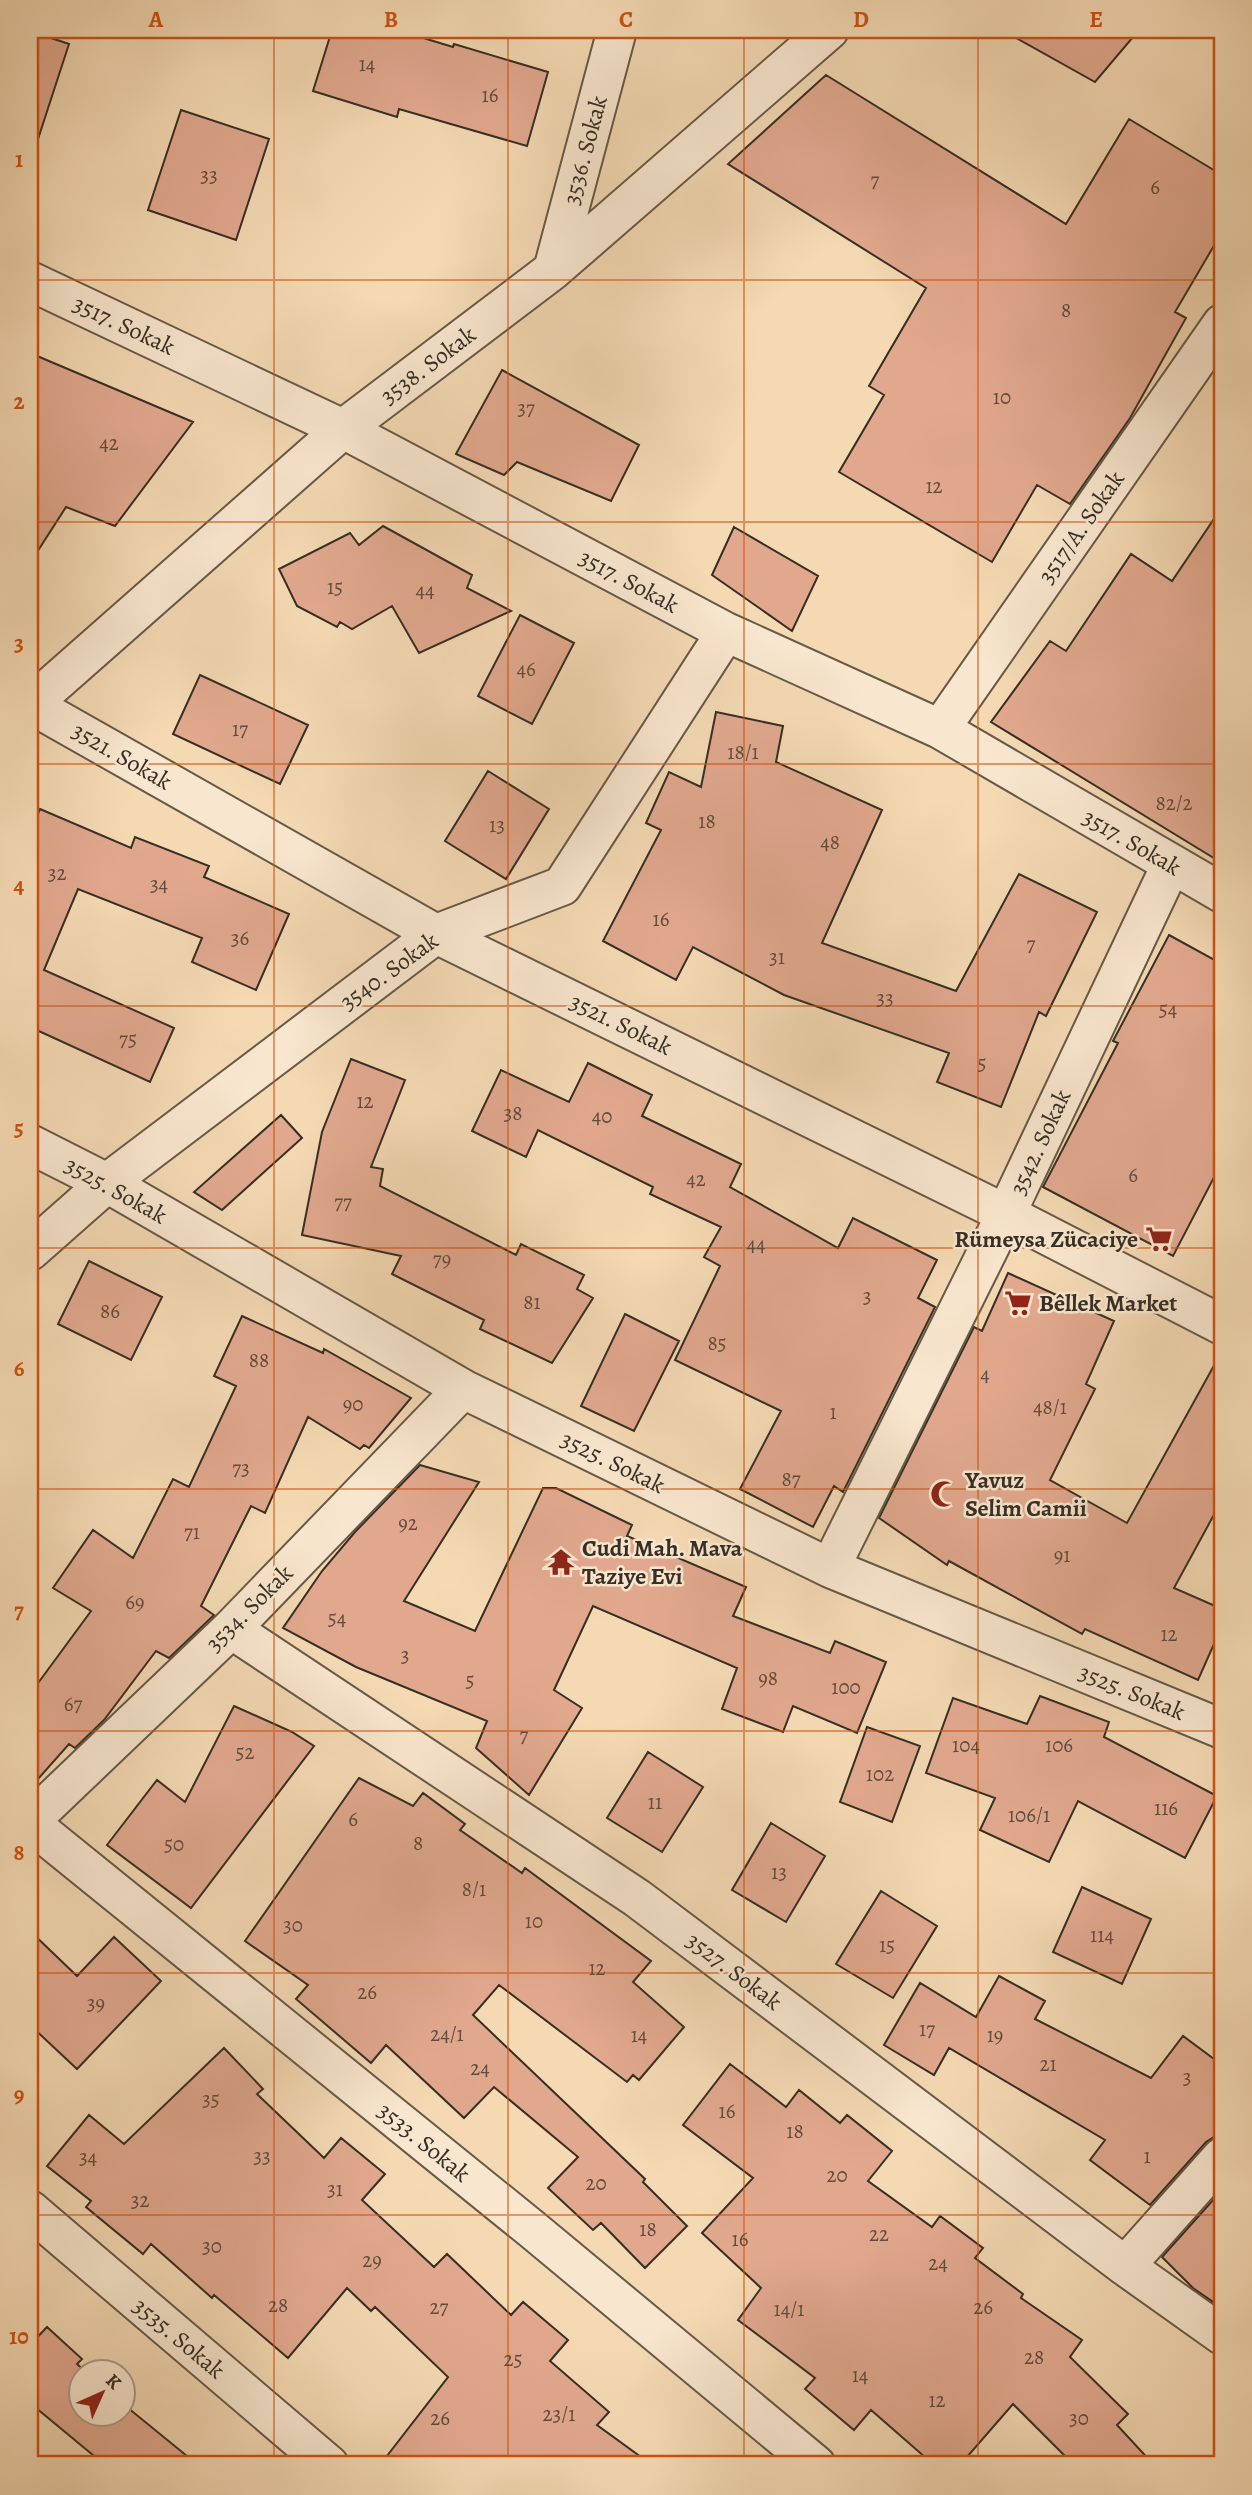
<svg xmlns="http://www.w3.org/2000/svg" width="1252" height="2495" viewBox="0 0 1252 2495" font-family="Alegreya,serif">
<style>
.building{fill:#e1a88e;stroke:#362e24;stroke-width:2}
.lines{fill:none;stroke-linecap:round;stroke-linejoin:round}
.minor-casing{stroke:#665948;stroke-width:42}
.minor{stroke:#f8e6ce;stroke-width:38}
.grid{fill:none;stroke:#cd5310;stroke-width:2;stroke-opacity:0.55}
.labels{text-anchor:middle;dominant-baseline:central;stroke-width:5;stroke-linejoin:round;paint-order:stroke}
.number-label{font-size:21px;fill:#614c3e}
.street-label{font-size:24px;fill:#362e24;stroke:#f8e6ce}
.poi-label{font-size:24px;font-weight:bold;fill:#362e24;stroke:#f8e6ce;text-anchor:start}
.neatline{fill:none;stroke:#cd5310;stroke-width:2.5}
.grid-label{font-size:23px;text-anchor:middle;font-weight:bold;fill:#cd5310}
</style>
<rect width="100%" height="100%" fill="#f4d9b3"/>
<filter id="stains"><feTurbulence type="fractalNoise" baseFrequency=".00286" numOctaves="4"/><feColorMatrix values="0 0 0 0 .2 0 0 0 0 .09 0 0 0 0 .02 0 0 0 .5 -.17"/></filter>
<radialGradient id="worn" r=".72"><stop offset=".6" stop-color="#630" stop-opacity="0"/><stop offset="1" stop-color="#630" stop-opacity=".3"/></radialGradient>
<!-- building -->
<path class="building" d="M332 30H397L453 47 454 44 548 72 527 146 399 109 397 117 313 91Z
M1002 30H1139L1095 82Z
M30 31 69 44 36 145 30 144Z
M826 75 1066 224 1129 119 1222 175V232L1175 312 1186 318 1130 418 1070 504 1037 485 992 562 839 472 884 395 869 386 926 288 728 164Z
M181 110 269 139 236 240 148 210Z
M30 353 193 422 115 526 66 507 30 563Z
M502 370 639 445 611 501 517 462 504 475 456 454Z
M1222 507V863L991 722 1050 641 1066 651 1131 554 1172 581Z
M383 526 472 575 467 588 511 611 419 653 392 606 352 629 340 622 337 627 297 606 279 569 350 533 359 545Z
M734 527 818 576 792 631 712 575Z
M520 615 574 643 532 724 478 696Z
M200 675 308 725 280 784 173 734Z
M716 712 783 726 776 762 882 810 822 943 956 991 1019 874 1097 912 1046 1016 1039 1012 1001 1107 937 1082 949 1053 784 995 693 947 676 980 603 941 661 830 646 823 669 772 701 787Z
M488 771 549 809 506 879 445 841Z
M40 809 131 848 135 837 209 866 204 877 289 914 256 990 192 962 202 938 78 889 44 970 174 1028 150 1082 30 1027V832Z
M1169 935 1222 964V1162L1173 1256 1043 1187 1118 1043 1113 1041Z
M351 1059 405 1080 371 1167 383 1169 380 1186 516 1255 521 1244 584 1275 577 1289 593 1298 552 1363 480 1329 484 1320 392 1274 401 1256 302 1235 322 1132Z
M588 1063 652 1095 642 1116 741 1164 730 1187 838 1248 853 1218 937 1260 918 1298 935 1307 843 1492 834 1486 813 1527 740 1489 781 1411 675 1360 720 1266 704 1257 721 1227 650 1194 653 1187 538 1130 526 1157 472 1131 501 1070 569 1102Z
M281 1115 302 1138 222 1210 194 1192Z
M89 1261 162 1297 131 1360 58 1324Z
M1008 1273 1114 1321 1086 1384 1095 1389 1050 1480 1127 1523 1222 1351V1500L1174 1588 1222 1609V1626L1198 1680 1085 1629 1082 1634 949 1561 947 1565 879 1518 974 1327 982 1331Z
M625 1314 679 1341 634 1431 581 1406Z
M242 1316 323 1353 324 1349 411 1398 369 1448 364 1445 360 1449 308 1417 265 1513 251 1506 201 1606 214 1615 169 1658 156 1651 104 1720 75 1748 69 1744 30 1788V1694L91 1611 53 1588 93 1530 133 1558 173 1479 189 1487 236 1386 214 1376Z
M420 1465 479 1482 404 1601 475 1631 543 1488H556L632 1525 627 1536 746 1587 733 1616 830 1653 835 1641 886 1662 857 1733 793 1706 783 1732 722 1709 737 1668 593 1606 554 1690 582 1708 529 1795 476 1748 487 1721 356 1667 283 1628 322 1571 355 1532Z
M1040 1696 1109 1722 1104 1737 1217 1796 1185 1858 1078 1801 1049 1862 980 1830 995 1798 926 1773 953 1698 1027 1724Z
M234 1706 292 1732 314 1746 191 1908 107 1845 157 1780 185 1802Z
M867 1727 920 1746 892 1822 840 1802Z
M648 1752 703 1787 662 1852 607 1818Z
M359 1778 413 1806 423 1793 465 1824 460 1830 522 1873 525 1868 651 1961 633 1982 684 2027 639 2080 633 2075 627 2082 499 1985 473 2015 645 2179 643 2182 687 2226 645 2268 601 2223 593 2230 548 2188 578 2157 494 2087 464 2118 386 2045 371 2063 296 1999 308 1985 245 1941Z
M771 1823 825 1856 786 1922 732 1890Z
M1082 1887 1151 1919 1122 1984 1053 1952Z
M881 1891 937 1926 893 1998 836 1964Z
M30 1931 77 1976 114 1937 161 1981 77 2069 30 2025Z
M999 1976 1045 2001 1035 2019 1151 2078 1183 2036 1222 2065V2136L1214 2137 1206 2142 1150 2205 1090 2160 1105 2140 949 2048 934 2075 884 2045 920 1983 976 2017Z
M224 2048 263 2089 257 2094 324 2158 341 2138 385 2174 362 2200 434 2267 447 2254 511 2315 523 2302 568 2340 550 2361 609 2412 597 2425 652 2465H380L448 2377 375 2307 371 2311 347 2288 288 2358 214 2295 212 2298 151 2244 143 2254 86 2207 91 2201 47 2166 89 2115 124 2144Z
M730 2064 786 2107 799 2090 840 2123 847 2115 892 2151 868 2181 932 2227 940 2216 983 2248 975 2258 1023 2294 1021 2298 1082 2340 1070 2357 1128 2414 1117 2425 1154 2465H1074L1013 2404 960 2465H934L871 2410 854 2430 805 2389 815 2378 738 2320 761 2288 702 2233 753 2178 683 2125Z
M1222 2190V2308L1193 2288 1162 2257Z
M47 2327 82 2359 77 2364 86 2372H80V2414H122V2403L198 2465H105L30 2403V2345Z"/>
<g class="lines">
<defs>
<path id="minor" d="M553 270 617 30
M30 281 343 429 726 632 940 729 1222 893
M30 704 436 934 1006 1214 1222 1325
M30 705 343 429 553 270 829 30
M940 729 1222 324
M30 1144 107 1183 463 1389 830 1568 1222 1729
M30 1251 107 1183 436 934 562 886 726 632
M830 1568 1006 1214 1171 865
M231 1629 637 1898 1125 2266 1222 2335
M30 1821 231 1629 463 1389
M30 1823 533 2230 816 2465
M30 2210 329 2465
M1125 2266 1222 2157"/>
</defs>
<!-- minor casing -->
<use href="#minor" class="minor-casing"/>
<!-- minor -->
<use href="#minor" class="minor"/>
</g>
<!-- grid -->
<path class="grid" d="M274 30V2465M508 30V2465M744 30V2465M978 30V2465M30 280H1222M30 522H1222M30 764H1222M30 1006H1222M30 1248H1222M30 1489H1222M30 1731H1222M30 1973H1222M30 2215H1222"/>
<!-- icons -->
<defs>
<symbol id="supermarket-bare" viewBox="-9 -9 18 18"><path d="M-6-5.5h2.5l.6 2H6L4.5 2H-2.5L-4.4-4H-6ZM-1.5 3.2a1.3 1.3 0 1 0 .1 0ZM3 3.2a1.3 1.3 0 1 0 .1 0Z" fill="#8f2418" stroke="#f8e6ce" stroke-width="2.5" paint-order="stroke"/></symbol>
<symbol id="mosque-bare" viewBox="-9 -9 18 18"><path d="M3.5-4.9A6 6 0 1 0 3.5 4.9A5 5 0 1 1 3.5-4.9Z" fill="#8f2418" stroke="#f8e6ce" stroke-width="2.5" paint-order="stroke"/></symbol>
<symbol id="temple-bare" viewBox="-9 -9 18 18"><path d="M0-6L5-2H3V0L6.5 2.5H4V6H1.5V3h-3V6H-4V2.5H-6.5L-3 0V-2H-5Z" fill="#8f2418" stroke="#f8e6ce" stroke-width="2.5" paint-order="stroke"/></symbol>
</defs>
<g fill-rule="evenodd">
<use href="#supermarket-bare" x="1140" y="1220" width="38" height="38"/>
<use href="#supermarket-bare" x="999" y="1284" width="38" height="38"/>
<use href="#mosque-bare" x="925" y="1475" width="38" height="38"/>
<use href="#temple-bare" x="542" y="1543" width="38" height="38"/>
</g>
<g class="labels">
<!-- number labels -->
<g class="number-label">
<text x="367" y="64">14</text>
<text x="490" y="95">16</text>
<text x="209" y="175">33</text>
<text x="875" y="180">7</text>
<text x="1155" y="187">6</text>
<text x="1066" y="310">8</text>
<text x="1002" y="397">10</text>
<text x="526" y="408">37</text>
<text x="109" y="443">42</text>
<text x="934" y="486">12</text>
<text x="335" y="587">15</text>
<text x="425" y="590">44</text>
<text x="526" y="669">46</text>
<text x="240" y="729">17</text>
<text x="743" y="752">18/1</text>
<text x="1174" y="803">82/2</text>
<text x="707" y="821">18</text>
<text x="497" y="825">13</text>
<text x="830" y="842">48</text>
<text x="57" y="873">32</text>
<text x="159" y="884">34</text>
<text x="661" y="919">16</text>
<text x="240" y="938">36</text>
<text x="1031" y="944">7</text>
<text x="777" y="957">31</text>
<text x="885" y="998">33</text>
<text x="1168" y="1009">54</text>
<text x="128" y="1039">75</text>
<text x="982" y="1063">5</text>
<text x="365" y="1101">12</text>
<text x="513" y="1113">38</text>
<text x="602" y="1116">40</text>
<text x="1133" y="1175">6</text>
<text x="696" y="1179">42</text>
<text x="343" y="1202">77</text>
<text x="756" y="1244">44</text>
<text x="442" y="1259">79</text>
<text x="867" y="1296">3</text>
<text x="532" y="1302">81</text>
<text x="110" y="1311">86</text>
<text x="717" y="1343">85</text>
<text x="259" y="1360">88</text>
<text x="985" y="1374">4</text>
<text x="353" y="1404">90</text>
<text x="1050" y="1407">48/1</text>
<text x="833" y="1412">1</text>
<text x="241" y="1468">73</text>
<text x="791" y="1479">87</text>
<text x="408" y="1523">92</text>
<text x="192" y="1532">71</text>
<text x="1062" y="1555">91</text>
<text x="135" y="1602">69</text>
<text x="337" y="1618">54</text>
<text x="1169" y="1634">12</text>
<text x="405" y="1655">3</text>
<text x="768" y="1678">98</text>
<text x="470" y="1680">5</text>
<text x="846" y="1687">100</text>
<text x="73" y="1704">67</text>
<text x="524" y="1735">7</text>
<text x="966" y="1745">104</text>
<text x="1059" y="1745">106</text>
<text x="245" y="1752">52</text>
<text x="880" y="1774">102</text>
<text x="655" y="1802">11</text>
<text x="1166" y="1808">116</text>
<text x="1029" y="1815">106/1</text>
<text x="353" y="1819">6</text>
<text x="418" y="1843">8</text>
<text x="174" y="1844">50</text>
<text x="779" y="1872">13</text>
<text x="474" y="1889">8/1</text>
<text x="534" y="1921">10</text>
<text x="293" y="1925">30</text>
<text x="1102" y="1935">114</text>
<text x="887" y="1945">15</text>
<text x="597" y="1968">12</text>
<text x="367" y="1992">26</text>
<text x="96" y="2003">39</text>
<text x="927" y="2029">17</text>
<text x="447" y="2034">24/1</text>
<text x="639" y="2035">14</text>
<text x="995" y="2035">19</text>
<text x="1048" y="2064">21</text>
<text x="480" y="2068">24</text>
<text x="1187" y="2077">3</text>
<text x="211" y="2099">35</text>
<text x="727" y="2111">16</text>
<text x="795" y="2131">18</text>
<text x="262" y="2156">33</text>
<text x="1147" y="2156">1</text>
<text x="88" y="2157">34</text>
<text x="837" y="2175">20</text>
<text x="596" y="2183">20</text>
<text x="335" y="2189">31</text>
<text x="140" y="2200">32</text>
<text x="648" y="2229">18</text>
<text x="879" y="2234">22</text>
<text x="740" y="2239">16</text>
<text x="212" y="2246">30</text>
<text x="372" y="2260">29</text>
<text x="938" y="2263">24</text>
<text x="278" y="2305">28</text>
<text x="439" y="2307">27</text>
<text x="983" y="2307">26</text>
<text x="789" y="2309">14/1</text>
<text x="1034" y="2357">28</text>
<text x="513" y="2359">25</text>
<text x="860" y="2375">14</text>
<text x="937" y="2400">12</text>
<text x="559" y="2414">23/1</text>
<text x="440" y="2418">26</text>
<text x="1079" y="2418">30</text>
</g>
<!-- street labels -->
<g class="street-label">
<text transform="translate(585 150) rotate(-75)">3536. Sokak</text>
<text transform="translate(124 325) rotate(25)">3517. Sokak</text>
<text transform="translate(428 365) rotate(-37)">3538. Sokak</text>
<text transform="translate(1081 527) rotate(-55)">3517/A. Sokak</text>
<text transform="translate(629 581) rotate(28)">3517. Sokak</text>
<text transform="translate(122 756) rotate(30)">3521. Sokak</text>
<text transform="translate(1132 842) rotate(30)">3517. Sokak</text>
<text transform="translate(389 971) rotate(-36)">3540. Sokak</text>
<text transform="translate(621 1024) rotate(26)">3521. Sokak</text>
<text transform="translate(1040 1142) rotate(-65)">3542. Sokak</text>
<text transform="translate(116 1190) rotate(29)">3525. Sokak</text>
<text transform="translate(613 1462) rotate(26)">3525. Sokak</text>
<text transform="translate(249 1608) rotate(-45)">3534. Sokak</text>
<text transform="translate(1132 1692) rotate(22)">3525. Sokak</text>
<text transform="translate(734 1971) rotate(37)">3527. Sokak</text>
<text transform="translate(424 2142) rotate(39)">3533. Sokak</text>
<text transform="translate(179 2338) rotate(40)">3535. Sokak</text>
</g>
<!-- poi labels -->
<g class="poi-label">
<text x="1138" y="1239" text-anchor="end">Rümeysa Zücaciye</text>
<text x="1039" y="1303">Bêllek Market</text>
<text x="965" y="1480">Yavuz<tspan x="965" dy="28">Selim Camii</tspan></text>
<text x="582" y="1548">Cudi Mah. Mava<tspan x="582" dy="28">Taziye Evi</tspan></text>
</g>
</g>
<!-- margin -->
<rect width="1252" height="2495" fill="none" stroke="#f4d9b3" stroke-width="77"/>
<!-- north arrow -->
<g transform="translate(102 2393) rotate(45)"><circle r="33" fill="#f8e6ce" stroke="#aa9c8a" stroke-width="2"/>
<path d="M0-5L12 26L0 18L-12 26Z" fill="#8f2418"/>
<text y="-10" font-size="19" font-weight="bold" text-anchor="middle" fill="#362e24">K</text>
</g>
<rect x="38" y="38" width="1176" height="2418" class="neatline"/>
<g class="grid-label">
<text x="156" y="27">A</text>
<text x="391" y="27">B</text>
<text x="626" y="27">C</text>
<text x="861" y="27">D</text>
<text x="1096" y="27">E</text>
<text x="19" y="167">1</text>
<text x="19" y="409">2</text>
<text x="19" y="651">3</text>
<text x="19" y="893">4</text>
<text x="19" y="1135">5</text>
<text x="19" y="1376">6</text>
<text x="19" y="1618">7</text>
<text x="19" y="1860">8</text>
<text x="19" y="2102">9</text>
<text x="19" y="2344">10</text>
</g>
<rect width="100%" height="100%" filter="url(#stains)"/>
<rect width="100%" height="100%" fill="url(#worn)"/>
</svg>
